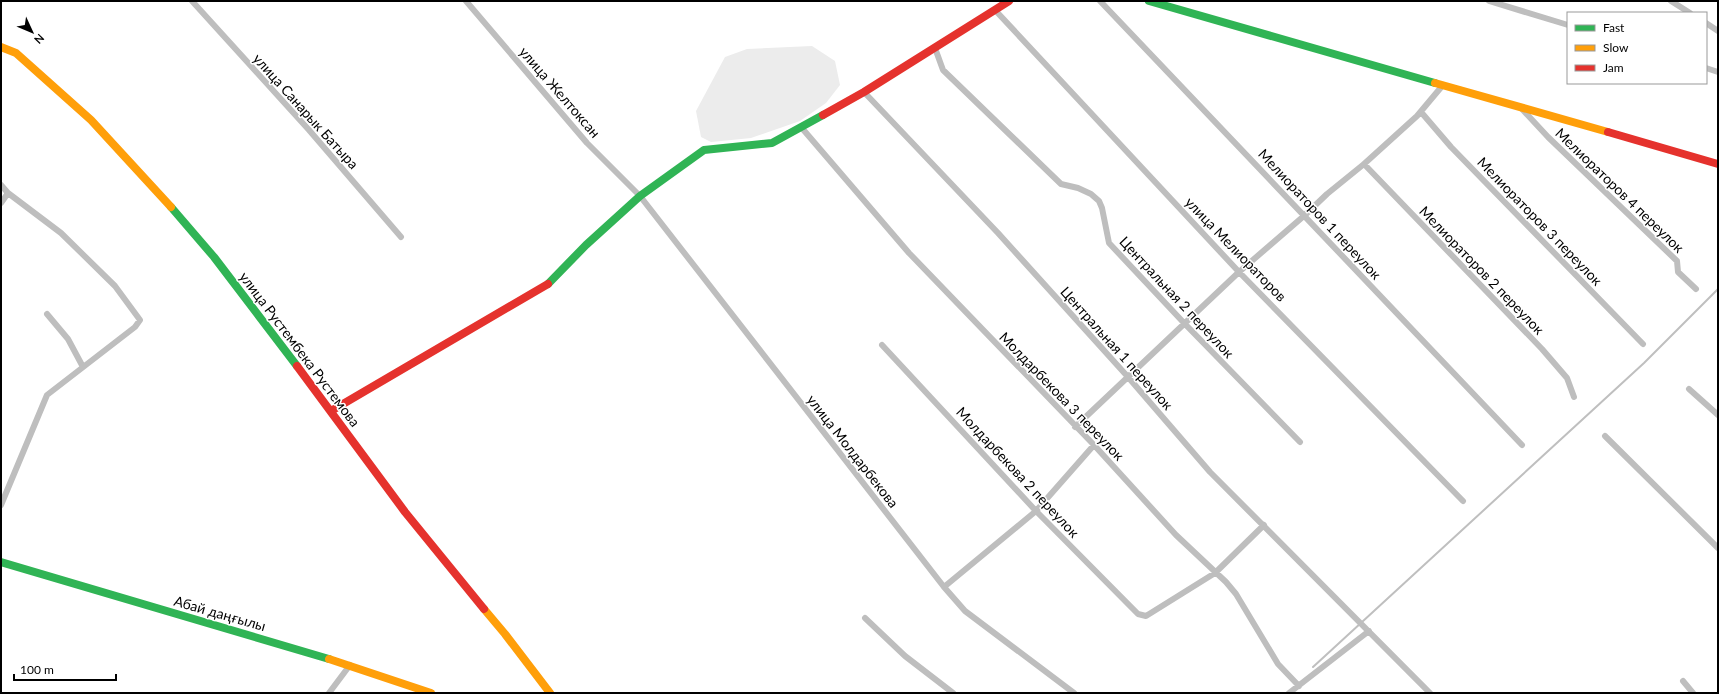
<svg xmlns="http://www.w3.org/2000/svg" width="1719" height="694" viewBox="0 0 1719 694" font-family="Lato,sans-serif">
<style>
.green{fill:#ececec}
.lines{fill:none;stroke-linecap:round;stroke-linejoin:round}
.stream{stroke:#bfbfbf;stroke-width:2}
.street{stroke:#bebebe;stroke-width:6}
.fast{stroke:#30b455;stroke-width:8}
.slow{stroke:#ff9f0a;stroke-width:8}
.jam{stroke:#e5322d;stroke-width:8}
.labels{text-anchor:middle;dominant-baseline:central;stroke-width:3;stroke-linejoin:round;paint-order:stroke}
.street-label{font-size:14px;fill:#000;stroke:#fff}
</style>
<rect width="100%" height="100%" fill="#fff"/>
<!-- green -->
<path class="green" d="M812 46 835 61 840 85 826 103 800 121 751 138 711 142 701 137 696 111 725 57 747 49Z"/>
<g class="lines">
<!-- stream -->
<path class="stream" d="M1313 667 1644 363 1718 289"/>
<!-- street -->
<path class="street" d="M192 1 309 130 401 237
M466 1 587 143 640 196 944 587 965 611 1074 693
M1100 1 1522 445
M1489 1 1568 25
M1671 1 1690 13
M995 10 1239 272 1463 501
M1706 23 1718 31
M935 48 943 70 1061 184 1078 188 1091 194 1099 201 1102 208 1109 243 1184 323 1300 442
M1706 68 1718 72
M864 92 998 233 1128 377 1210 472 1430 693
M1522 109 1548 137 1677 261 1678 272 1696 289
M1421 112 1451 147 1643 344
M801 127 909 253 1094 445 1176 535 1226 582 1236 594 1278 664 1299 686
M1364 164 1542 349 1567 378 1574 397
M1 185 8 193 1 203
M47 314 68 339 83 367
M882 345 1036 511 1138 614 1146 616 1215 573 1264 525
M1689 389 1718 415
M1075 427 1239 272 1305 215 1327 194 1364 164 1417 116 1443 85
M1605 436 1718 548
M1 505 47 395 135 327 140 320 115 286 61 233 8 193
M944 587 1036 511 1094 445
M865 618 905 656 953 693
M1683 681 1693 693
M329 693 350 665
M1289 693 1369 631"/>
<!-- fast -->
<path class="fast" d="M1149 1 1435 83
M171 207 214 257 297 366
M548 284 586 245 640 196 704 150 772 143 823 115
M1 562 329 659"/>
<!-- slow -->
<path class="slow" d="M1 47 16 53 91 120 171 207
M1435 83 1608 132
M484 609 505 634 550 693
M329 659 431 693"/>
<!-- jam -->
<path class="jam" d="M823 115 864 92 1009 1
M1608 132 1718 164
M297 366 405 512 484 609
M331 411 548 284"/>
</g>
<g class="labels">
<!-- street labels -->
<g class="street-label">
<text transform="translate(560 92) rotate(49)">улица Желтоксан</text>
<text transform="translate(306 111) rotate(48)">улица Санарык Батыра</text>
<text transform="translate(1620 190) rotate(44)">Мелиораторов 4 переулок</text>
<text transform="translate(1320 214) rotate(47)">Мелиораторов 1 переулок</text>
<text transform="translate(1540 221) rotate(46)">Мелиораторов 3 переулок</text>
<text transform="translate(1236 249) rotate(46)">улица Мелиораторов</text>
<text transform="translate(1482 270) rotate(46)">Мелиораторов 2 переулок</text>
<text transform="translate(1177 297) rotate(47)">Центральная 2 переулок</text>
<text transform="translate(1117 348) rotate(48)">Центральная 1 переулок</text>
<text transform="translate(300 349) rotate(53)">улица Рустембека Рустемова</text>
<text transform="translate(1062 396) rotate(46)">Молдарбекова 3 переулок</text>
<text transform="translate(853 451) rotate(52)">улица Молдарбекова</text>
<text transform="translate(1018 472) rotate(47)">Молдарбекова 2 переулок</text>
<text transform="translate(220 613) rotate(16)">Абай даңғылы</text>
</g>
</g>
<!-- border -->
<rect width="1719" height="694" fill="none" stroke="#000000" stroke-width="4"/>
<!-- legend -->
<rect x="1567" y="12" width="140" height="72" fill="#ffffff" stroke="#999999"/>
<rect x="1575" y="25" width="20" height="6" fill="#30b455" stroke="#999999"/>
<text x="1603" y="32" font-size="12" fill="#000000">Fast</text>
<rect x="1575" y="45" width="20" height="6" fill="#ff9f0a" stroke="#999999"/>
<text x="1603" y="52" font-size="12" fill="#000000">Slow</text>
<rect x="1575" y="65" width="20" height="6" fill="#e5322d" stroke="#999999"/>
<text x="1603" y="72" font-size="12" fill="#000000">Jam</text>
<!-- north arrow -->
<g transform="translate(32 32) rotate(134)" stroke="#ffffff" stroke-width="3" paint-order="stroke">
<path d="M0-3L7 15L0 10L-7 15Z" fill="#000000"/>
<text y="-6" font-size="11" font-weight="bold" text-anchor="middle" fill="#000000">N</text>
</g>
<!-- scale -->
<path d="M14 674v6h102v-6" fill="none" stroke="#000000" stroke-width="2"/>
<text x="20" y="674" font-size="12" fill="#000000" stroke="#ffffff" stroke-width="3" paint-order="stroke">100 m</text>
</svg>
